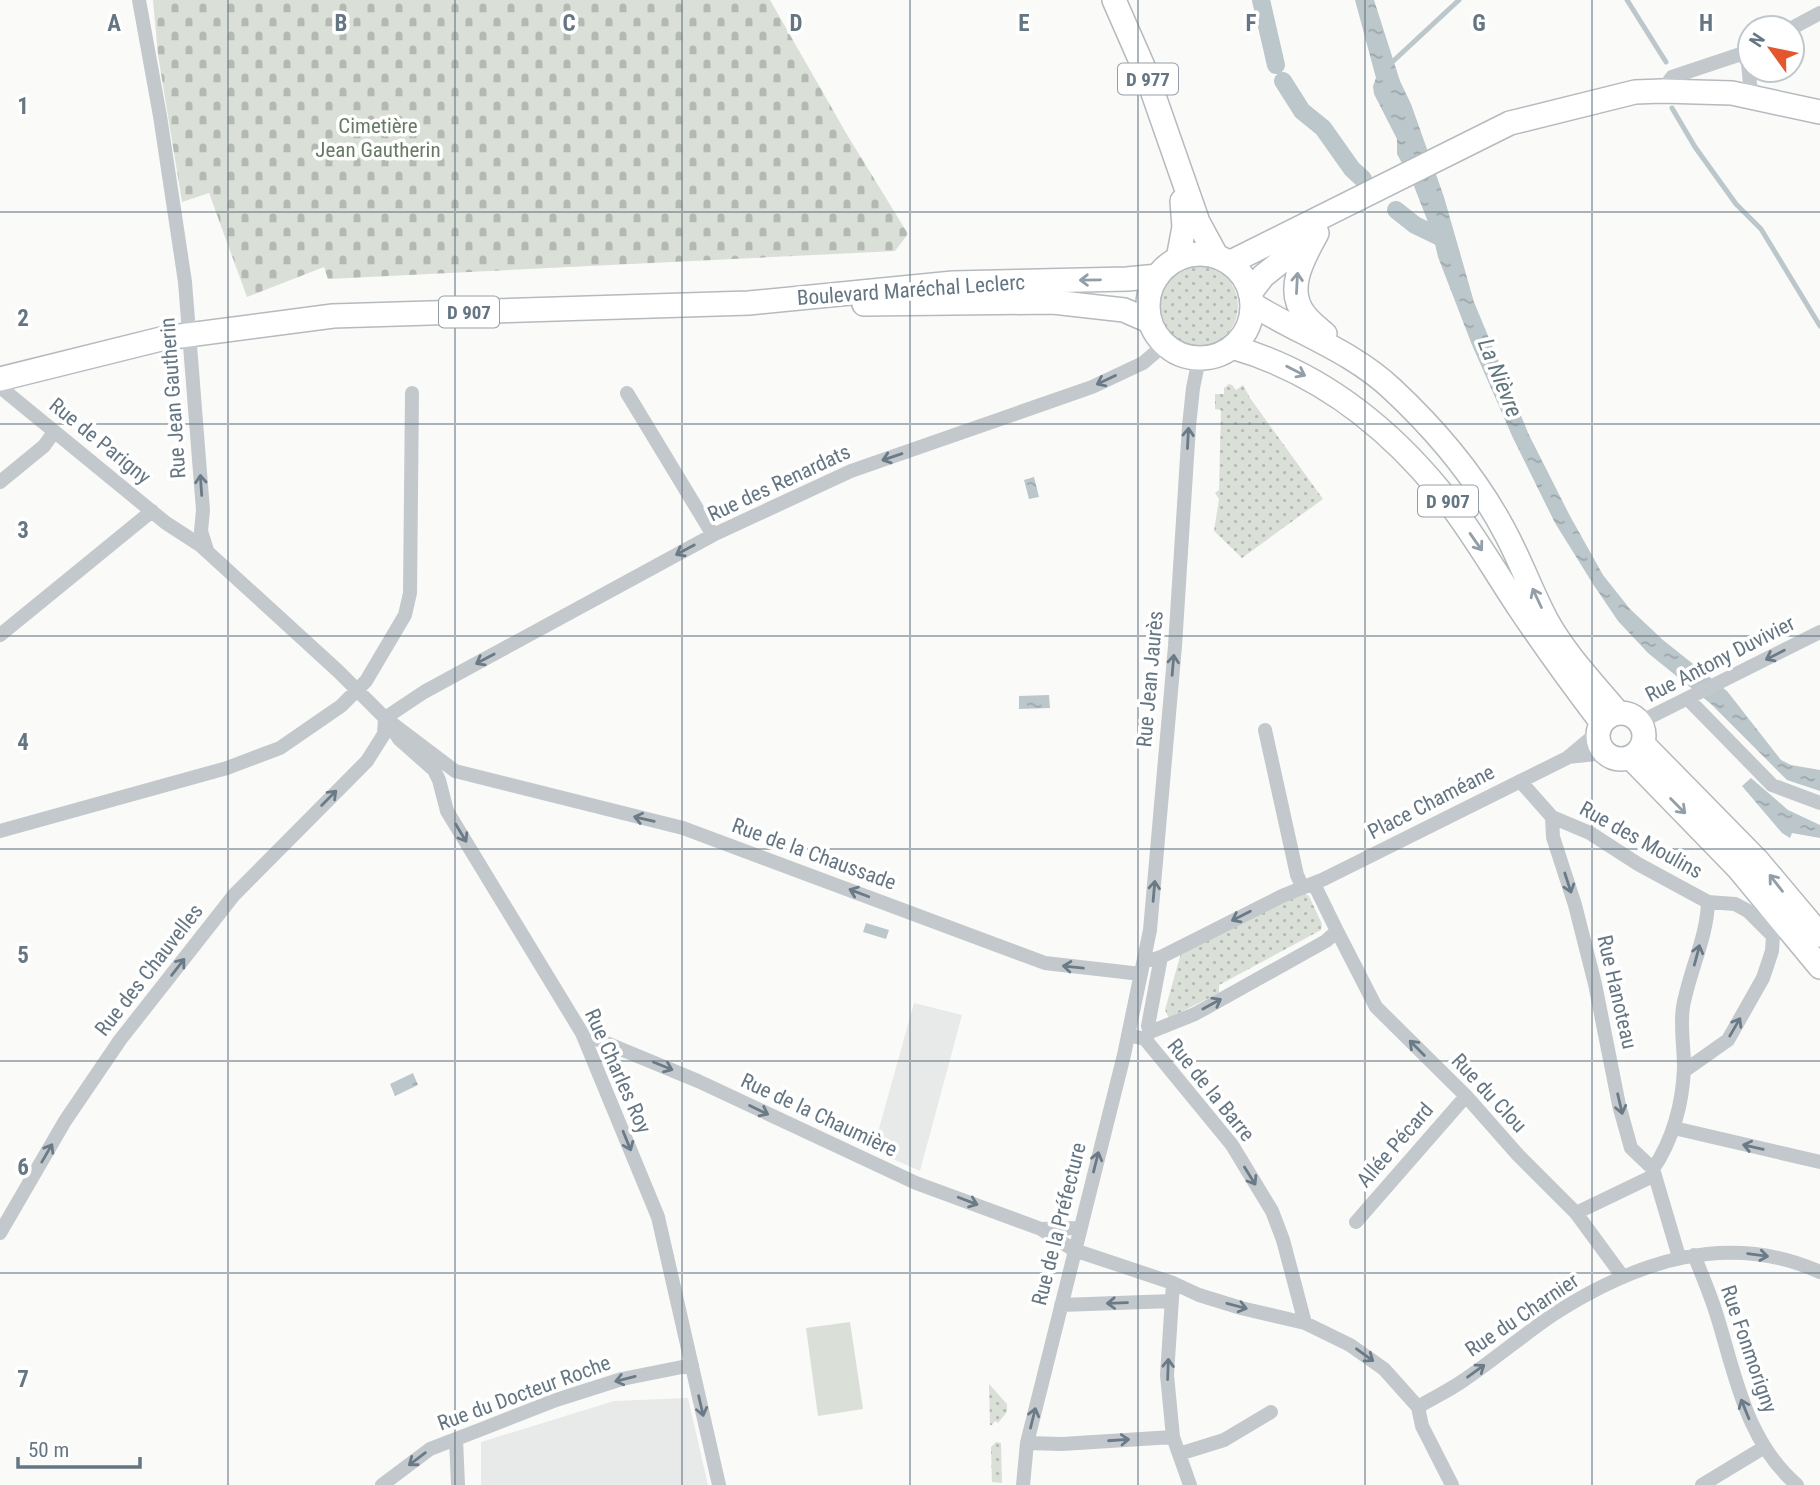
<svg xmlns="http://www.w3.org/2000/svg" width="1820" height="1485" viewBox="0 0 1820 1485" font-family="'Roboto Condensed',sans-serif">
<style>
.built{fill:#e8e9e9}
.grass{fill:url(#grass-dots)}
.cemetery{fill:url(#cemetery-stones)}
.pitch{fill:#dadfd7}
.water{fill:url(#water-ripples)}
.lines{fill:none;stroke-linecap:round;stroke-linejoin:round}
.stream{stroke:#bbc7cb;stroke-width:5}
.canal{stroke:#bbc7cb;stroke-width:18}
.primary-casing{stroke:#b5babe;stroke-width:26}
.street{stroke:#c3c8cc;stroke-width:14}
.primary{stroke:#fff;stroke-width:23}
.oneway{stroke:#939fa8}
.oneway2{stroke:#6a7a87}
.grid{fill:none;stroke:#657683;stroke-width:2;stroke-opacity:0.55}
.labels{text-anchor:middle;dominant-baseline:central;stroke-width:7;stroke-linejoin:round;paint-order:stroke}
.shield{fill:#fff;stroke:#939fa8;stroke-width:2}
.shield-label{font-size:19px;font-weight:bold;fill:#657683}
.park-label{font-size:21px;fill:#687a64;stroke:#fff}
.street-label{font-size:21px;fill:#657683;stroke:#fff}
.water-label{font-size:23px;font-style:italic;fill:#60757c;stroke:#fff}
.grid-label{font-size:23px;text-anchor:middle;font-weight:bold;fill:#657683;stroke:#fff;stroke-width:7;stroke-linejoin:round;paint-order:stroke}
</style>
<defs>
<pattern id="grass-dots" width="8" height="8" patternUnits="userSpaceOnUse" patternTransform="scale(1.75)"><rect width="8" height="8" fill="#dadfd7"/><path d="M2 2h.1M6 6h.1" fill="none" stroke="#b4b9b4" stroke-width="1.8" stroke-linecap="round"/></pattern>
<pattern id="cemetery-stones" width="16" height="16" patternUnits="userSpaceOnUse" patternTransform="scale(1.75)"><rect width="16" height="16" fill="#dadfd7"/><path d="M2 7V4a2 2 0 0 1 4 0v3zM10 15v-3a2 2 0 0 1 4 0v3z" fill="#b4b9b4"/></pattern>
<pattern id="water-ripples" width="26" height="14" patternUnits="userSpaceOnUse" patternTransform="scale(1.75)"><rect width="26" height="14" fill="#bbc7cb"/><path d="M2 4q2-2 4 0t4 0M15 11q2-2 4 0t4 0" fill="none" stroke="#9ca6aa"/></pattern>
</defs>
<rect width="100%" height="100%" fill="#fafaf8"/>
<!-- built -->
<path class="built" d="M914 1003 962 1015 920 1171 873 1150Z
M688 1398 708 1485H481V1442L614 1401Z"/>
<!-- grass -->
<path class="grass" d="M1154 306a42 42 0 1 1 84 0a42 42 0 1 1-84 0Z
M1229 384 1232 385 1236 390 1243 385 1250 398 1323 499 1242 558 1214 531 1219 499 1215 493 1219 490 1221 410 1215 409V394H1224V388Z
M1305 894 1309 896 1322 924 1321 930 1219 985V993L1169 1018 1165 1010 1181 953 1276 905Z
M989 1384 1007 1404V1412L998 1423 995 1421 992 1425H990Z
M996 1442 1001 1443 1002 1483 992 1482 991 1447Z"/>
<!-- cemetery -->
<path class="cemetery" d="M153 0H770L846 133 908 234 895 251 328 279 324 267 247 297 209 193 182 202 158 55Z"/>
<!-- pitch -->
<path class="pitch" d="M850 1322 863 1409 818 1416 806 1328Z"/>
<!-- water -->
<path class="water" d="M1355 0H1374L1400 81 1411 104 1444 197 1474 302 1529 435 1570 516 1603 575 1630 609 1663 640 1727 691 1781 760 1791 765 1820 770V791L1787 780 1711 704 1648 653 1618 621 1593 584 1555 523 1513 438 1472 345 1438 257 1433 235 1414 186 1397 154V139L1374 94 1373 86 1376 78Z
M1034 477 1039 497 1029 499 1024 480Z
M1049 695 1050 708 1019 709V696Z
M1751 778 1788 810 1820 825V838L1792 833 1790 838 1782 833 1742 786Z
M866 923 889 930 886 939 863 932Z
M413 1073 418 1085 395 1096 390 1084Z"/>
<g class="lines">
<!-- stream -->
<path class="stream" d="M1627 0 1666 62
M1389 65 1459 0
M1672 108 1695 147 1736 204 1761 229 1820 326"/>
<!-- canal -->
<path class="canal" d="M1261 0 1276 65
M1283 81 1302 111 1323 128 1352 169 1363 179
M1396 210 1415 225 1444 239"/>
<defs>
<path id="primary" d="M1114 0 1146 73 1198 222 1217 257
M1317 233C1304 257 1284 290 1305 315 1310 322 1318 328 1325 334
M1148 306a52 52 0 1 1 104 0a52 52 0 1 1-104 0Z
M1178 259 1184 227 1182 201
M1229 263 1510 123 1635 92 1662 91 1732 93 1820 112
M1250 293 1263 276 1312 237
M864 304 1053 302 1124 310 1149 321
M1252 304C1298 333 1352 351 1392 389 1437 431 1478 480 1506 534 1521 562 1532 593 1547 621 1565 654 1594 684 1618 713
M1232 347C1316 371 1385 424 1440 491 1469 526 1492 567 1518 606 1544 645 1573 685 1602 723
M0 379 165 338 333 316 749 303 953 283 1127 279 1158 276
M1598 736a23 23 0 1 1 46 0a23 23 0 1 1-46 0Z
M1643 744 1757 860 1820 935
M1631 758 1738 868 1820 967"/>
</defs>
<!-- primary casing -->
<use href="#primary" class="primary-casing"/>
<!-- street -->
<path class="street" d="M139 0 160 116 185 282 203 510 201 531 207 550
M1792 28 1820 13
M1747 53 1750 84 1754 97
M1662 91 1672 77 1750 51
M0 387 166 523 200 545 338 671 385 718 455 771 683 828 1045 963 1141 974
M627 393 713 535
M0 482 44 446 54 432
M0 635 152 511
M1688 699 1772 785 1820 803
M385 718 424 692 713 535 851 471 1092 387 1143 363 1164 345
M388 722 399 739 434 770 439 780 447 811 582 1033 658 1217 719 1485
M1640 722 1820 632
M1265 730 1297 875 1303 888
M1568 757 1605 753
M1520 781 1552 817 1590 833 1638 864 1708 902 1735 904 1748 911 1773 936 1772 951 1763 978 1728 1040 1684 1071
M1552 817 1553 837 1575 905 1595 984 1619 1105 1631 1148 1653 1169
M0 831 227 768 280 748 341 706 366 681 405 615 410 593 412 393
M1337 931 1376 1007 1466 1096 1518 1155 1576 1213 1623 1277
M1144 959 1152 960 1161 957 1282 896 1324 879 1567 758 1598 732
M1150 1032 1148 1026 1161 957
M582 1033 698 1081 916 1183 1041 1229 1074 1250 1173 1283 1199 1295 1241 1308 1305 1323 1350 1345 1384 1369 1418 1407
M1128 1035 1145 1039 1232 1145 1272 1211 1283 1240 1305 1323
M1145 1039 1150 1032 1195 1014 1326 941 1337 931 1314 884
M1674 1128 1820 1162
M1576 1213 1653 1176
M1356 1222 1466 1096
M1042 1229 1080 1228
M0 1233 65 1121 120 1040 234 895 367 761 384 734 385 718
M1694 1255C1702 1275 1711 1296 1717 1316 1736 1377 1746 1441 1797 1485
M1679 1257 1653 1169C1673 1140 1683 1102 1684 1067 1684 1047 1680 1026 1683 1007 1689 972 1707 938 1708 902
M1173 1283 1167 1375 1173 1437 1190 1485
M1061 1305 1172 1301
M1418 1407C1433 1398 1450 1390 1464 1380 1495 1359 1523 1335 1554 1314 1635 1262 1727 1230 1820 1272
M1418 1407 1422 1426 1452 1485
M456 1439 458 1485
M1027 1443 1062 1444 1173 1437
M1179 1454 1224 1440 1271 1412
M382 1485 430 1449 482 1429 556 1400 622 1379 692 1365
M1023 1485 1027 1443 1124 1055 1150 930 1175 646 1189 426 1193 388 1199 359
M1702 1485 1763 1448"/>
<!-- primary -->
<use href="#primary" class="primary"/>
</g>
<!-- one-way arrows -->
<defs><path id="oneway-shaft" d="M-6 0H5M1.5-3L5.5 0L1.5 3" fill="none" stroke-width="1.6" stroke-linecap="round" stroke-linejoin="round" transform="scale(1.75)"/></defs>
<g class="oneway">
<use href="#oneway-shaft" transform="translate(1090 280) rotate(179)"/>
<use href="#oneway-shaft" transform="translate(1297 283) rotate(-87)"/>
<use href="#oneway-shaft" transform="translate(1296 371) rotate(27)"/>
<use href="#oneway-shaft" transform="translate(1476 542) rotate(55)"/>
<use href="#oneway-shaft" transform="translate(1537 598) rotate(-115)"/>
<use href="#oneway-shaft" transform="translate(1678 806) rotate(45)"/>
<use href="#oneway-shaft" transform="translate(1776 883) rotate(-128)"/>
</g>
<g class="oneway2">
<use href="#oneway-shaft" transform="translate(1106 380) rotate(155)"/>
<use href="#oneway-shaft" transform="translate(1188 438) rotate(-87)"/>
<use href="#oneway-shaft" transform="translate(892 457) rotate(161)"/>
<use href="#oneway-shaft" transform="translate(201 485) rotate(-94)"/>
<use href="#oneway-shaft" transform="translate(685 550) rotate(152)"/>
<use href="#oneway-shaft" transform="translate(1775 655) rotate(153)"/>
<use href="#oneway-shaft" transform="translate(485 659) rotate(152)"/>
<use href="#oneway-shaft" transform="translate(1173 665) rotate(-85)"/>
<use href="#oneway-shaft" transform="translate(329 798) rotate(-45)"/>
<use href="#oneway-shaft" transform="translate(644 819) rotate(-167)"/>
<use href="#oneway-shaft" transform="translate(461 833) rotate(59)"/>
<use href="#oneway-shaft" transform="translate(1568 883) rotate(72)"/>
<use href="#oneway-shaft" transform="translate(1154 891) rotate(-85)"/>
<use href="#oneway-shaft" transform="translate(859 893) rotate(-159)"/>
<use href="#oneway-shaft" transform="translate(1241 916) rotate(153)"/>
<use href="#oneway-shaft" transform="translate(1697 955) rotate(-75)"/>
<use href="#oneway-shaft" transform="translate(178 967) rotate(-52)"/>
<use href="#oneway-shaft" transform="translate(1073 967) rotate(-174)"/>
<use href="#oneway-shaft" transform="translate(1212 1004) rotate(-29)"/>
<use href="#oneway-shaft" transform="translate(1735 1027) rotate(-60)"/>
<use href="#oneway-shaft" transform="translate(1417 1048) rotate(-135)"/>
<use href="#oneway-shaft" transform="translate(663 1066) rotate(22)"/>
<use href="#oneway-shaft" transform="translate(1620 1104) rotate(77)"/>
<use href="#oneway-shaft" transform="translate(759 1110) rotate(26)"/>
<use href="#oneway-shaft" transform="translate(627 1141) rotate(68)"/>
<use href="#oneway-shaft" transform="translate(1753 1147) rotate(-167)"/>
<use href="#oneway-shaft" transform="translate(47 1153) rotate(-60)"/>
<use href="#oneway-shaft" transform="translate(1096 1162) rotate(-76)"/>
<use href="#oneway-shaft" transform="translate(1250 1176) rotate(58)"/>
<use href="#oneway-shaft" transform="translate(968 1201) rotate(21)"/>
<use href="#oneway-shaft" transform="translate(1758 1255) rotate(8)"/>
<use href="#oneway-shaft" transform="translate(1117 1303) rotate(178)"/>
<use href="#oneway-shaft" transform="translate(1237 1306) rotate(15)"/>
<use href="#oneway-shaft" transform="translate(1365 1355) rotate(36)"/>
<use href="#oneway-shaft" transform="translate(1168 1369) rotate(-88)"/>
<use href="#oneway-shaft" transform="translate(1476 1371) rotate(-36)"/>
<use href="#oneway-shaft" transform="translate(625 1379) rotate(166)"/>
<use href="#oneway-shaft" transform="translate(701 1406) rotate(77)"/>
<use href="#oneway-shaft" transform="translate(1745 1409) rotate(-112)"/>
<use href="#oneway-shaft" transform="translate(1033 1418) rotate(-76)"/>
<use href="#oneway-shaft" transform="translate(1119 1440) rotate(-4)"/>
<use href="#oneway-shaft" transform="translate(417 1459) rotate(143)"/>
</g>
<!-- grid -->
<path class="grid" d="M228 0V1485M455 0V1485M682 0V1485M910 0V1485M1138 0V1485M1365 0V1485M1592 0V1485M0 212H1820M0 424H1820M0 636H1820M0 849H1820M0 1061H1820M0 1273H1820"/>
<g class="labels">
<!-- shield labels -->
<g class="shield">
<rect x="1118" y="63.5" width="60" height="31" rx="5"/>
<rect x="439" y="296.5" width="60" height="31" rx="5"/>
<rect x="1418" y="485.5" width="60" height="31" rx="5"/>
</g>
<g class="shield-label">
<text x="1148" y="79">D 977</text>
<text x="469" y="312">D 907</text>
<text x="1448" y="501">D 907</text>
</g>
<!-- park labels -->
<g class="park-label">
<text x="378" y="126">Cimetière<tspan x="378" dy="24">Jean Gautherin</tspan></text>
</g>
<!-- street labels -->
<g class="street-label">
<text transform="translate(911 290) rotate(-4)">Boulevard Maréchal Leclerc</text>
<text transform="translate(173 398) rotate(-94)">Rue Jean Gautherin</text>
<text transform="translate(100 441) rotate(39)">Rue de Parigny</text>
<text transform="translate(779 483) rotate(-25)">Rue des Renardats</text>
<text transform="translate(1720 659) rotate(-27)">Rue Antony Duvivier</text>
<text transform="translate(1150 679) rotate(-85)">Rue Jean Jaurès</text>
<text transform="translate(1431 802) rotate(-27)">Place Chaméane</text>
<text transform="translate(1641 840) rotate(29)">Rue des Moulins</text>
<text transform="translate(814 854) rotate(20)">Rue de la Chaussade</text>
<text transform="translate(149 970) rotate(-52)">Rue des Chauvelles</text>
<text transform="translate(1617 992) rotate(77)">Rue Hanoteau</text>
<text transform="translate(618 1071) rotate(66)">Rue Charles Roy</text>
<text transform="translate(1211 1090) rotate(51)">Rue de la Barre</text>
<text transform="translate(1489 1093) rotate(47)">Rue du Clou</text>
<text transform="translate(819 1115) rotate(25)">Rue de la Chaumière</text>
<text transform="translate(1395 1145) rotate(-49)">Allée Pécard</text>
<text transform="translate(1059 1224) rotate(-76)">Rue de la Préfecture</text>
<text transform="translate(1522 1315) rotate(-34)">Rue du Charnier</text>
<text transform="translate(1749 1349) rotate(71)">Rue Fonmorigny</text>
<text transform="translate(524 1393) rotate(-20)">Rue du Docteur Roche</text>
</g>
<!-- water labels -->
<g class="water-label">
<text transform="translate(1500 378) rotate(68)">La Nièvre</text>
</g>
</g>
<g class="grid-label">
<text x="114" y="31">A</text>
<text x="341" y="31">B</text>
<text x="569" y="31">C</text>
<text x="796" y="31">D</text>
<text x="1024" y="31">E</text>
<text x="1251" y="31">F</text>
<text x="1479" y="31">G</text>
<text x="1706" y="31">H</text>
<text x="23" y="114">1</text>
<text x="23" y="326">2</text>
<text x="23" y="538">3</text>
<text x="23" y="750">4</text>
<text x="23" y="963">5</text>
<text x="23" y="1175">6</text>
<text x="23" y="1387">7</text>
</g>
<!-- north arrow -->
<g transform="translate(1771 49) rotate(303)"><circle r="33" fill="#ffffff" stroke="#c1c8cd" stroke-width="2"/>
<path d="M0-5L12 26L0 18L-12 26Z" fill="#e4572e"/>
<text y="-10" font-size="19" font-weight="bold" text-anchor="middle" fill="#657683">N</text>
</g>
<!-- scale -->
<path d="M18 1457v10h122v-10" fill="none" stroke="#657683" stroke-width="3.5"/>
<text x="28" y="1457" font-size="21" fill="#657683" stroke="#ffffff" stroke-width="5" paint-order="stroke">50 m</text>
</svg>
